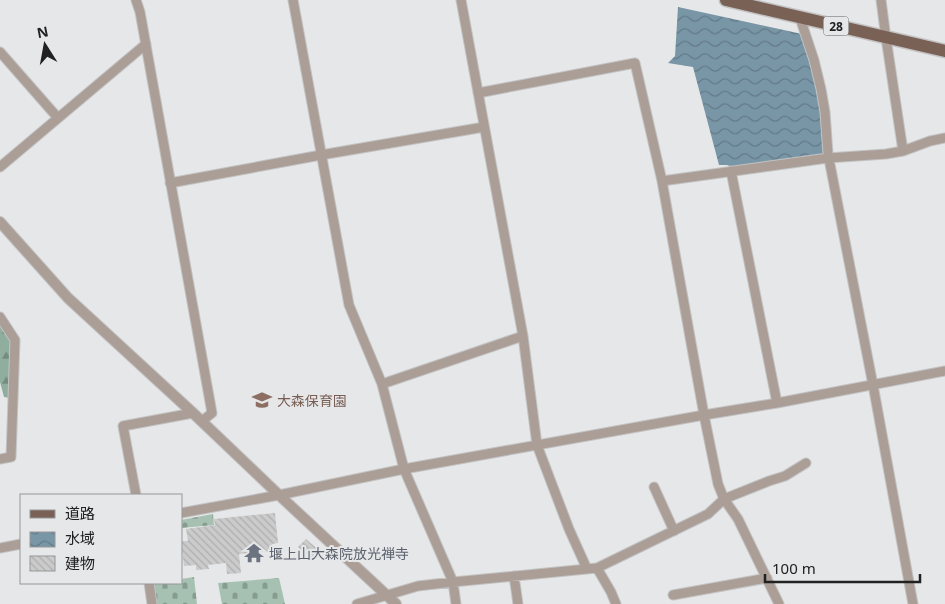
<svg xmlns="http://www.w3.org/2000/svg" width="945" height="604" viewBox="0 0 945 604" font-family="'Noto Sans','Noto Sans JP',sans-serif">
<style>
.forest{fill:url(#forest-firs)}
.cemetery{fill:url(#cemetery-stones)}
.water{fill:url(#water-waves)}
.building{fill:url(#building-back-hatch)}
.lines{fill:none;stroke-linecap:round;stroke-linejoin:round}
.minor-casing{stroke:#c3c3c4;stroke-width:11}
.tertiary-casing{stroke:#c3c3c4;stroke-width:12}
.primary-casing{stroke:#c3c3c4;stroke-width:15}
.minor{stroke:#ab9e97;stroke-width:9}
.tertiary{stroke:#ab9e97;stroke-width:10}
.primary{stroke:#796156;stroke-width:12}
.labels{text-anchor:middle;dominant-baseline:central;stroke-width:4;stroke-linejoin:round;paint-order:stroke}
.shield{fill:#e6e7e8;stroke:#5c5c5d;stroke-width:1}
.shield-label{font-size:12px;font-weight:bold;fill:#212122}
.education-label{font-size:14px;fill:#785e54;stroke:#e6e7e8;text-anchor:start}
.worship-label{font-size:14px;fill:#5b616d;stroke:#e6e7e8;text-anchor:start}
</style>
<defs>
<pattern id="forest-firs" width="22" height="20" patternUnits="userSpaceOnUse" patternTransform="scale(1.25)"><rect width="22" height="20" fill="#90ae9d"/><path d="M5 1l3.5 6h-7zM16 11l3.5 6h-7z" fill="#758d80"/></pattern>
<pattern id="cemetery-stones" width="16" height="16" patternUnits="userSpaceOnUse" patternTransform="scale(1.25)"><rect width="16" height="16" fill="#a6c1b1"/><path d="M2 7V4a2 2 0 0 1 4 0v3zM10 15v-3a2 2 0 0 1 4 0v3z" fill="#879c90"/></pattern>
<pattern id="water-waves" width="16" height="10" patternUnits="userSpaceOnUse" patternTransform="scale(1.25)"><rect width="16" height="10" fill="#7996a7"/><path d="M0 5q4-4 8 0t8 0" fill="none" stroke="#637a88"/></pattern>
<pattern id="building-back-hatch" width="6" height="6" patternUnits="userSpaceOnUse" patternTransform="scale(1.25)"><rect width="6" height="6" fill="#cccbcc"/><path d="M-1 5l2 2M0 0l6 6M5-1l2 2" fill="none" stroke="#afaeaf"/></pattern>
</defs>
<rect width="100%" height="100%" fill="#e6e7e8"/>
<!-- forest -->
<path class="forest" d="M0 324 12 341 10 398 4 397 0 382Z"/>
<!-- cemetery -->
<path class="cemetery" d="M213 514 214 525 181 528V520Z
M194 577 197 604H156L154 583H181V579Z
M279 578 285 604H222L218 583Z"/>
<!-- water -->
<path class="water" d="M678 7 802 34 818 88 823 115 825 153 821 156 735 168 727 165H719L693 67 668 63 675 56Z"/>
<!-- building -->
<path class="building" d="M275 513 278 543 272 544 273 551 239 554 241 573 227 574 226 563 208 565 209 569 196 570V565L184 566 181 541H188L186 529 215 525 214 519Z
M306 539 321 552 313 560 298 547Z"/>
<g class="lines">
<defs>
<path id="minor" d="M136 0 140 12 212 413 202 421
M293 0 349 305 382 384 404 469 453 582 456 604
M461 0 523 336 537 445 569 529 587 569
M881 0 886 38 903 151
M800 18 814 60 821 89 825 112 828 154 873 385 913 604
M0 52 58 118
M478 93 635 63 662 181 704 415 718 484 724 499 738 519 779 604
M0 167 146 44
M731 171 777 403
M662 181 828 158 886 154 903 151 930 141 945 138
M170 183 321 155 484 127
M0 317 15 340 11 457 0 459
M382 384 523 336
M654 487 674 531
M136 495 123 426 193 413
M181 513 279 495 404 469 704 415 777 403 945 371
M0 548 21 544
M597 568 611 592 616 604
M514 576 518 604
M149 583 152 604
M673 595 767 578
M357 604 418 586 453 582 597 568 708 514 724 499 769 481 785 476 806 463"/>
<path id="tertiary" d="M0 222 68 298 193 413 279 495 396 604"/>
<path id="primary" d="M726 0 945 51"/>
</defs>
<!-- minor casing -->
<use href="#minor" class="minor-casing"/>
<!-- tertiary casing -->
<use href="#tertiary" class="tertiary-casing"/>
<!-- primary casing -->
<use href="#primary" class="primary-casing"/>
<!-- minor -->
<use href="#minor" class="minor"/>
<!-- tertiary -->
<use href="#tertiary" class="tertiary"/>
<!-- primary -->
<use href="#primary" class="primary"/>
</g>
<!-- icons -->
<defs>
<symbol id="school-bare" viewBox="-9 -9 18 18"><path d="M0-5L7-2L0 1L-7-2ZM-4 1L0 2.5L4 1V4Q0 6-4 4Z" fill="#8d6e63" stroke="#e6e7e8" stroke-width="2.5" paint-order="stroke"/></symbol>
<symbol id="temple-bare" viewBox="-9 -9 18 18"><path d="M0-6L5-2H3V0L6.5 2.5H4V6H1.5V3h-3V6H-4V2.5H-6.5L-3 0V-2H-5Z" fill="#6b7280" stroke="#e6e7e8" stroke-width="2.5" paint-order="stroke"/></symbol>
</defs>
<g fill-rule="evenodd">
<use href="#school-bare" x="248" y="386" width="28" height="28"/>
<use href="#temple-bare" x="240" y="539" width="28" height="28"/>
</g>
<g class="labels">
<!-- shield labels -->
<rect class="shield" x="823.5" y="16.5" width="25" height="19" rx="4"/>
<g class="shield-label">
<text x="836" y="26">28</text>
</g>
<!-- education labels -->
<g class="education-label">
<text x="277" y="400">大森保育園</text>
</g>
<!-- worship labels -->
<g class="worship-label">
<text x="269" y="553">堰上山大森院放光禅寺</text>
</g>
</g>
<!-- legend -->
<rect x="20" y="494" width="162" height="90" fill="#e6e7e8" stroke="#979899"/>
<rect x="30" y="510" width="25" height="8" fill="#796156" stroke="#979899"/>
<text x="65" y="519" font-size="15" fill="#212122">道路</text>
<rect x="30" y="532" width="25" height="15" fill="url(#water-waves)" stroke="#979899"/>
<text x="65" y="544" font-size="15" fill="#212122">水域</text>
<rect x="30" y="556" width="25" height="15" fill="url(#building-back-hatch)" stroke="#979899"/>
<text x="65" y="569" font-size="15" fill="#212122">建物</text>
<!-- north arrow -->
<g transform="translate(45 45) rotate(349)" stroke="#e6e7e8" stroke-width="4" paint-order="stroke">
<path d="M0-4L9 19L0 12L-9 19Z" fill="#212122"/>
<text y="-8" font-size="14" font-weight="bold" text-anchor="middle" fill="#212122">N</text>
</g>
<!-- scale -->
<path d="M765 574v8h155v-8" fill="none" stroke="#212122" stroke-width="2.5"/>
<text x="772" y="574" font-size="15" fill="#212122" stroke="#e6e7e8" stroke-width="4" paint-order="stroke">100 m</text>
</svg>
